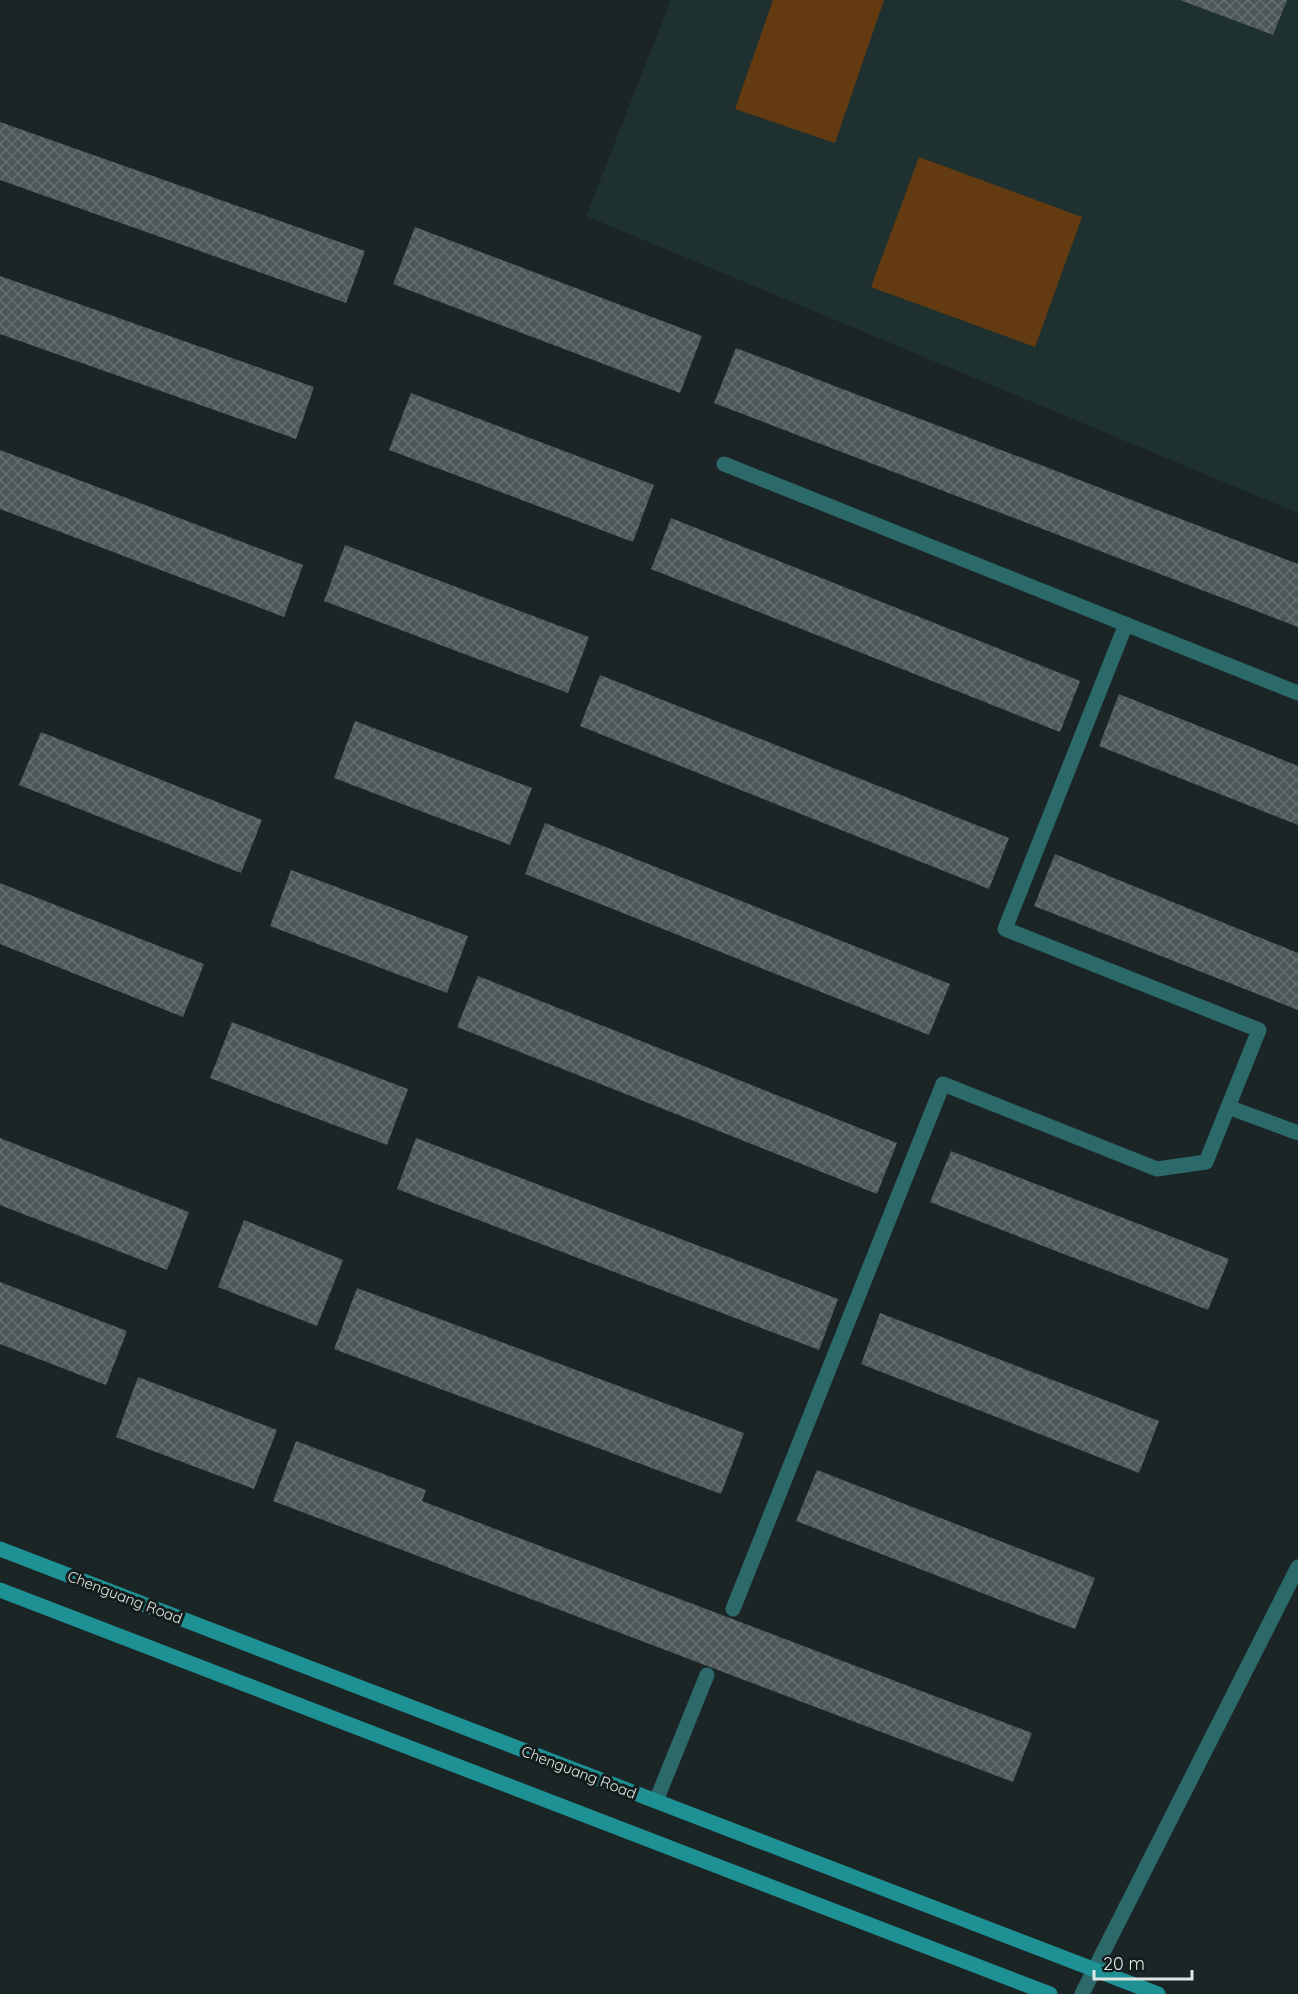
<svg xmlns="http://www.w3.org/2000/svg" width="1298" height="1994" viewBox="0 0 1298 1994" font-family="Quicksand,sans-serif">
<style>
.built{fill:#1f3030}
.green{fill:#643b10}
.building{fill:url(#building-cross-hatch)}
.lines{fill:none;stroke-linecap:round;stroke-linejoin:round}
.service{stroke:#2b696a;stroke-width:15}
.tertiary{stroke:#2b696a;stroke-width:15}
.secondary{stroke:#1d9193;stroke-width:15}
.labels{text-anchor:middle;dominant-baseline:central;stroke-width:6;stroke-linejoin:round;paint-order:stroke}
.street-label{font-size:15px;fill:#e0e6e6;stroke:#131b1b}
</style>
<defs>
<pattern id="building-cross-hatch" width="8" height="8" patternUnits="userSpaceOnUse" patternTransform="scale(1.5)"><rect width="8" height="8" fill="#4d5757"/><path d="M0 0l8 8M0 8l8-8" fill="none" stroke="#666f6f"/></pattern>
</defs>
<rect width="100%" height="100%" fill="#1c2525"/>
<!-- built -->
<path class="built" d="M671 0H1298V513L586 216Z"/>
<!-- green -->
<path class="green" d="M773 0H884L835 143 735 109Z
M919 157 1082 217 1035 347 871 287Z"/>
<!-- building -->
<path class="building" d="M1180 0H1287L1273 35Z
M0 122 365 251 346 303 0 180Z
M415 227 702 336 680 393 393 284Z
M0 276 314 387 296 439 0 334Z
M736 348 1298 564V627L714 403Z
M411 393 654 485 633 542 389 450Z
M0 450 303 565 284 617 0 509Z
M671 518 1080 681 1060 732 651 569Z
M345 545 589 637 568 693 324 601Z
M600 675 1009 838 989 889 580 726Z
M1119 694 1298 766V825L1099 746Z
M355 721 532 788 510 845 334 778Z
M41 732 262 820 241 873 19 785Z
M545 823 950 984 929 1035 525 874Z
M1055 854 1298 953V1010L1034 906Z
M291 870 468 936 447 993 270 926Z
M0 883 204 964 183 1017 0 944Z
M478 976 897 1143 877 1194 457 1027Z
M232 1022 408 1089 387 1145 210 1078Z
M0 1138 189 1212 167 1270 0 1205Z
M416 1138 838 1299 819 1350 397 1189Z
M951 1151 1229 1259 1208 1310 930 1202Z
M244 1220 343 1260 317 1326 218 1287Z
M0 1282 127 1331 106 1385 0 1344Z
M357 1288 744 1433 721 1494 334 1349Z
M880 1313 1159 1421 1139 1473 861 1364Z
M138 1377 277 1430 254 1489 116 1437Z
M296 1441 426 1490 422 1501 1032 1733 1013 1782 273 1501Z
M817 1470 1095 1578 1075 1629 796 1521Z"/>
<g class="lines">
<!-- service -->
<path class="service" d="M724 464 1298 693
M1228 1107 1298 1133
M733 1609 943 1084 1157 1169 1206 1162 1259 1030 1005 929 1126 624
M656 1801 707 1675"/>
<!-- tertiary -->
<path class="tertiary" d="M1082 1994 1298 1567"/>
<!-- secondary -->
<path class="secondary" d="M0 1549 1158 1994
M0 1590 1050 1994"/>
</g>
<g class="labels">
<!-- street labels -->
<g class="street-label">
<text transform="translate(125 1597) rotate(21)">Chenguang Road</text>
<text transform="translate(579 1772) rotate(21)">Chenguang Road</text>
</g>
</g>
<!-- scale -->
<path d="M1094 1970v9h98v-9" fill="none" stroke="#e0e6e6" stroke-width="3"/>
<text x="1103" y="1970" font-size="18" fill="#e0e6e6" stroke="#131b1b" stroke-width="4.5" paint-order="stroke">20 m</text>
</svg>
